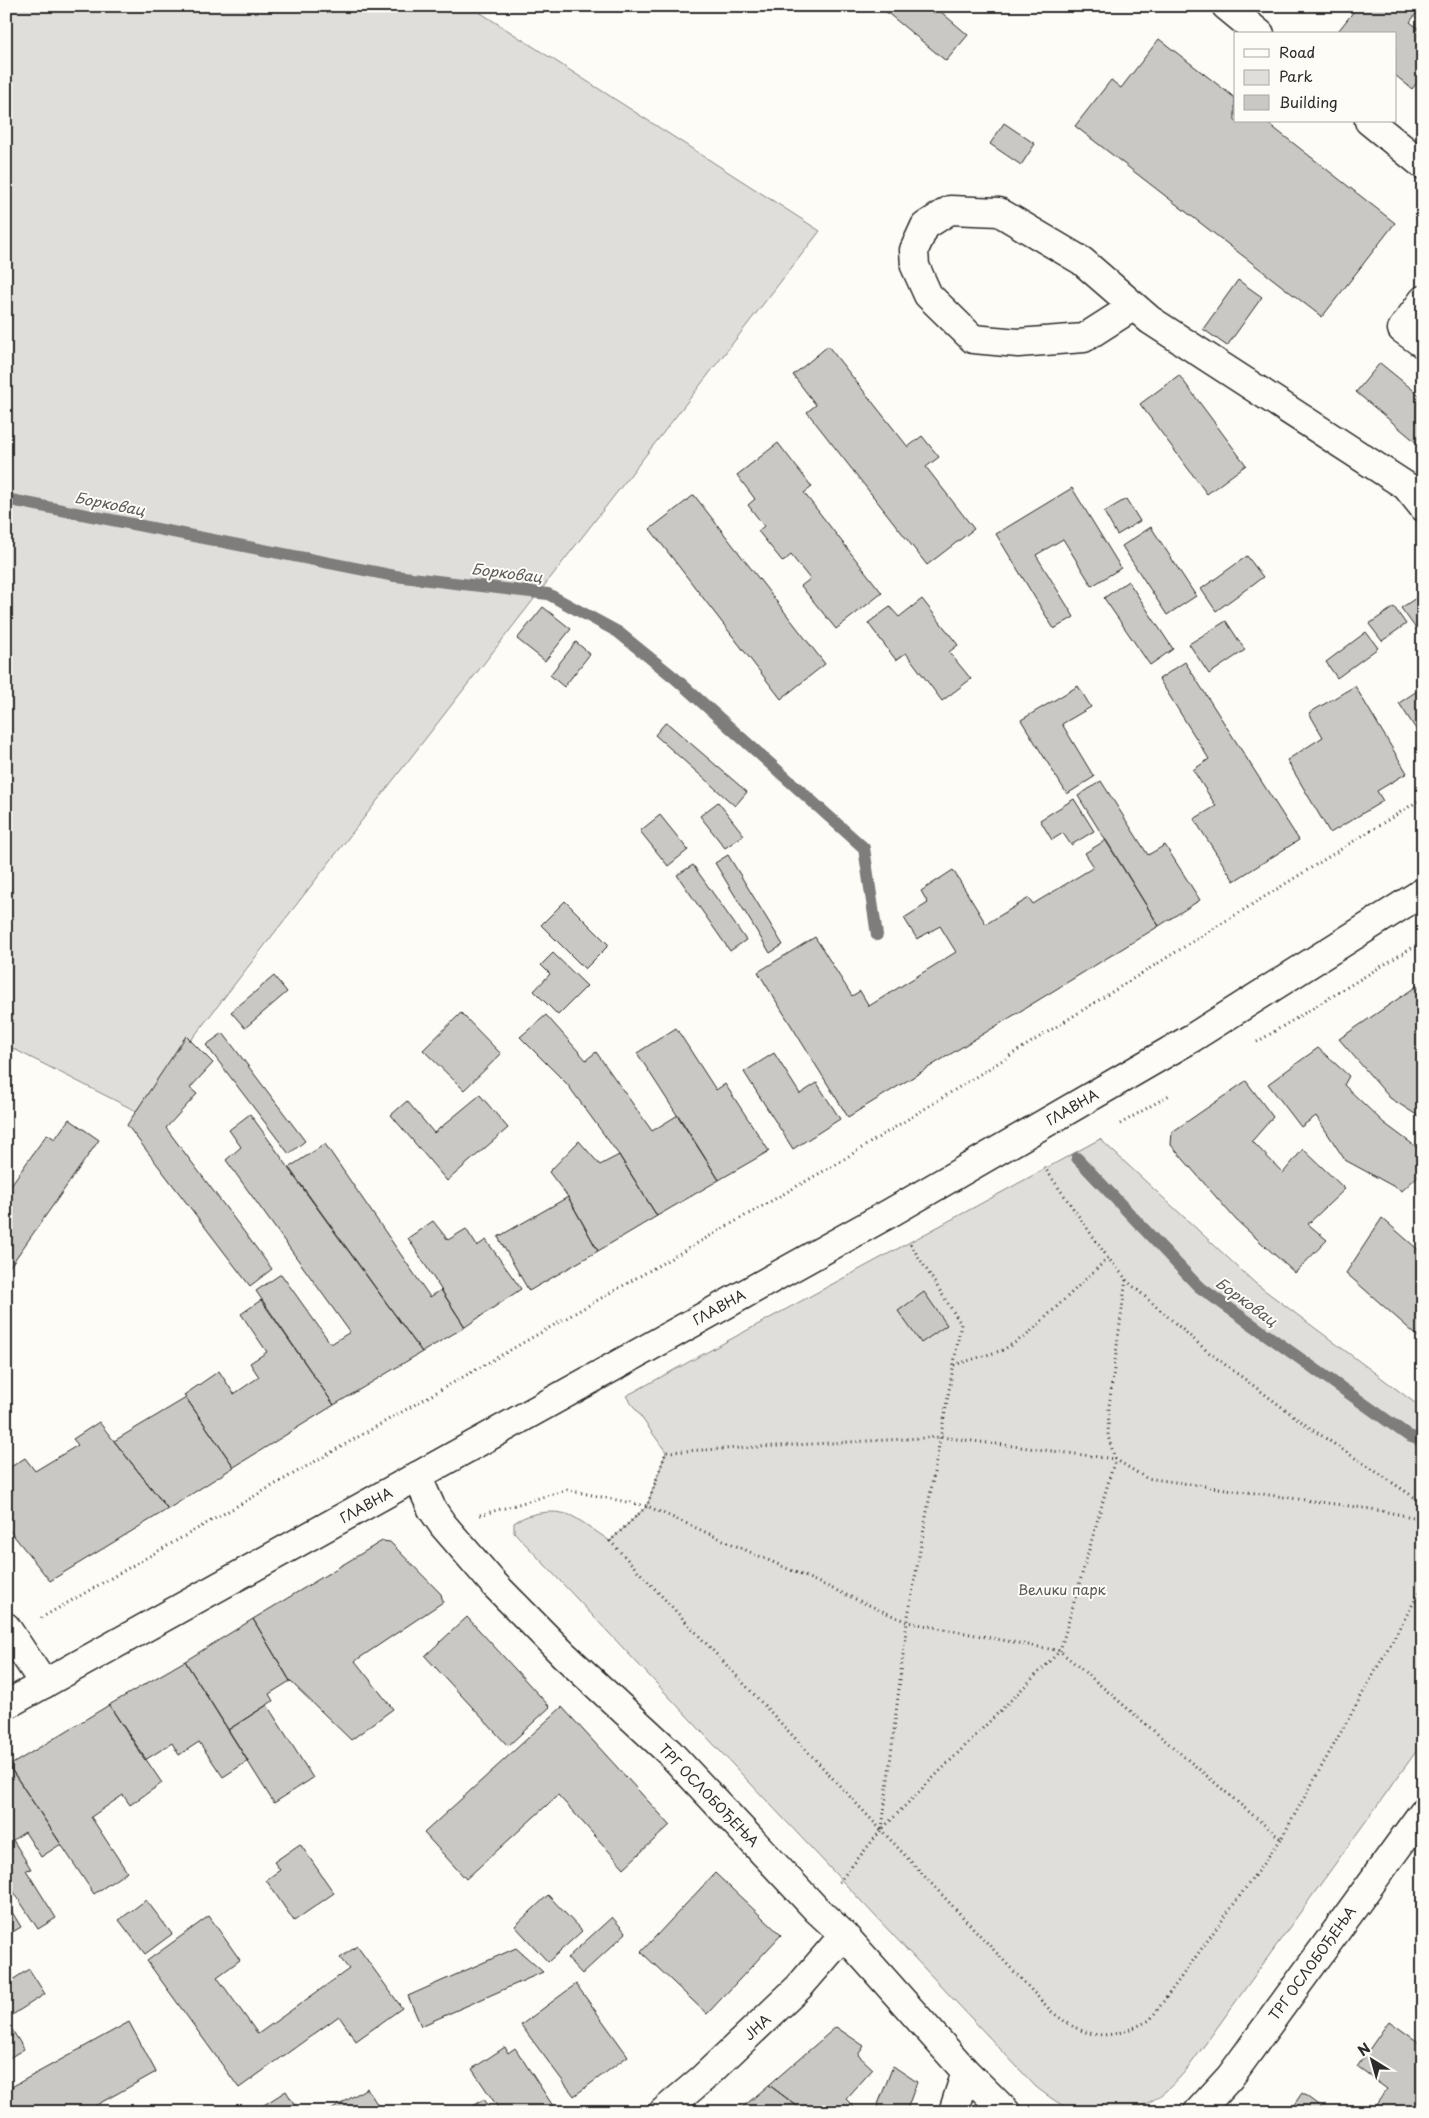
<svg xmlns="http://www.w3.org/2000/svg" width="1429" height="2118" viewBox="0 0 1429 2118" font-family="'Playpen Sans',sans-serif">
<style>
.green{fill:#dfdeda;stroke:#858482}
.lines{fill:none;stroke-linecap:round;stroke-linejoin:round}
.stream{stroke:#7e7d7b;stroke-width:12}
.building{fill:#c9c8c4;stroke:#2b2b2b}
.minor-casing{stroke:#2b2b2b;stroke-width:31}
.major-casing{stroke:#2b2b2b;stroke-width:31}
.path{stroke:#2b2b2b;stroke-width:3;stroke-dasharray:1 4;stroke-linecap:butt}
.minor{stroke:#fdfcf7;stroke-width:28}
.major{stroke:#fdfcf7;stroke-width:28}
.labels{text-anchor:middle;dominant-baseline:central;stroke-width:4;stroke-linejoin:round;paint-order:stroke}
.street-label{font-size:14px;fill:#2b2b2b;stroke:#fdfcf7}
.park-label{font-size:14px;fill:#585857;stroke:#fdfcf7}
.water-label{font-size:15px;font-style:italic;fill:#5b5b5a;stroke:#fdfcf7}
</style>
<rect width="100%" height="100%" fill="#fdfcf7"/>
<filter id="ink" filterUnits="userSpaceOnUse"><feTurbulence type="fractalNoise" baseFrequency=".02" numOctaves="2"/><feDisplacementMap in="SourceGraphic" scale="10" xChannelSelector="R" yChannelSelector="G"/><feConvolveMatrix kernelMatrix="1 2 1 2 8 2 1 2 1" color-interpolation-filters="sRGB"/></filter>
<g filter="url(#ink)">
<!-- green -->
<path class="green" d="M6 6H470L820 231 136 1111 6 1045Z
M1100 1139 1255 1283 1423 1409V1742L1188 2068C1158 2104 1132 2118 1084 2110 1077 2108 1068 2108 1062 2105 1053 2100 1044 2093 1036 2087L514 1532V1523C529 1512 557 1508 574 1517 586 1524 598 1533 610 1541L647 1506 666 1452 626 1396Z"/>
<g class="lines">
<!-- stream -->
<path class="stream" d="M6 499 395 576 548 594 618 632 676 679 864 848 877 935
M1077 1158 1198 1286 1409 1436 1423 1441"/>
</g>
<!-- building -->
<path class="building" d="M887 6H934L968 35 946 61 884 10Z
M1358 6H1413L1418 11 1410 22 1423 32V75L1412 89 1395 75V34H1344L1339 30Z
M1159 39 1235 98V121H1265L1395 223 1322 317 1075 126 1111 80 1121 88Z
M1004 123 1035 144 1021 165 990 144Z
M1238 280 1262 297 1227 346 1203 329Z
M828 346 908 447 922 436 939 457 926 467 974 529 927 565 807 412 816 405 793 375Z
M1380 363 1423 398V448L1356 392Z
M1179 375 1246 465 1207 494 1140 404Z
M778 443 812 487 804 493 882 593 836 629 801 586 810 579 791 555 783 562 758 531 764 526 748 505 755 499 737 475Z
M1072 488 1121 568 1092 586 1063 539 1036 555 1074 617 1054 629 996 534Z
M694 495 825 664 781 699 650 529Z
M1126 499 1140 521 1117 535 1104 512Z
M1151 527 1196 596 1167 615 1122 546Z
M1247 556 1263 577 1216 611 1201 589Z
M1128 581 1173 649 1150 665 1104 598Z
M1416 598 1423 607V638L1401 608Z
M922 599 958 645 949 652 971 679 942 701 906 653 896 660 868 623 890 607 899 617Z
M543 607 571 629 545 661 517 639Z
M1394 607 1406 624 1382 641 1369 624Z
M1226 621 1245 650 1209 674 1189 644Z
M1366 632 1378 648 1337 678 1326 662Z
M576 642 590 654 564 687 550 675Z
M1185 662 1299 840 1234 881 1194 819 1216 806 1193 770 1209 759 1159 679Z
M1078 686 1091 707 1062 724 1094 777 1067 794 1021 720Z
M1355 686 1407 773 1377 791 1383 801 1330 833 1287 760 1323 737 1309 713Z
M1423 687V740L1399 703Z
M666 722 747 792 735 806 655 735Z
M1101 781 1148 855 1165 845 1200 900 1159 926 1078 796Z
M1074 799 1094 831 1071 845 1063 833 1052 840 1040 820Z
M718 802 744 835 725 848 700 816Z
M660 815 688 850 668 866 640 831Z
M1106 840 1159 926 848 1117 758 972 815 937 852 996 860 991 869 1006 956 952 940 926 917 939 904 918 928 903 921 891 953 870 986 924 1029 898 1033 904 1094 867 1085 853Z
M728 855 783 945 770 953 715 863Z
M693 865 746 940 730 951 677 875Z
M565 901 609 945 585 969 541 925Z
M553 953 587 986 558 1015 534 991 550 974 541 965Z
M274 976 287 992 245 1028 231 1012Z
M1417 986 1423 992V1119L1390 1098 1339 1039Z
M461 1013 501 1054 464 1090 423 1050Z
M546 1015 586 1060 596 1052 652 1131 678 1115 719 1180 657 1216 619 1155 567 1084 520 1037Z
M676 1028 716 1090 725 1084 769 1151 719 1180 637 1053Z
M223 1033 305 1141 289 1154 206 1045Z
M186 1036 213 1063 190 1088 197 1094 166 1128 272 1269 250 1286 127 1125Z
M1318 1048 1349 1076 1344 1085 1384 1123 1423 1152V1171L1402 1191 1345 1160 1316 1116 1301 1127 1268 1084Z
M774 1053 800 1094 817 1083 840 1119 793 1149 744 1072Z
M1246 1081 1273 1117 1252 1141 1283 1173 1303 1149 1345 1189 1308 1224 1327 1240 1295 1273 1236 1220 1171 1145 1172 1132Z
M480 1095 508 1128 447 1181 391 1115 407 1101 434 1133Z
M250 1114 422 1352 334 1405 256 1291 281 1274 331 1344 350 1332 226 1160 241 1147 229 1130Z
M69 1119 99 1140 6 1272V1192L47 1134 55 1139Z
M579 1141 600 1165 619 1155 657 1216 598 1251 568 1197 549 1172Z
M325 1144 430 1297 441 1290 465 1327 422 1352 288 1168Z
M568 1197 598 1251 529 1291 498 1237Z
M1382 1218 1423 1254V1341L1346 1273Z
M433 1221 448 1240 466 1229 477 1246 486 1240 521 1289 465 1327 408 1238Z
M924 1292 947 1325 921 1343 898 1311Z
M261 1300 334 1405 234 1467 184 1395 219 1371 234 1394 259 1377 250 1363 267 1352 241 1314Z
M186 1398 234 1467 168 1509 114 1441Z
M99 1422 168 1509 50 1581 6 1526V1470L25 1458 35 1471 78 1445 73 1439Z
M382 1541 390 1542 441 1594 443 1602 355 1661 393 1709 351 1740 290 1681 253 1619Z
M467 1617 550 1707 508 1746 425 1656Z
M253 1619 290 1681 269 1694 273 1701 228 1730 185 1661Z
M185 1661 248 1761 223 1777 199 1742 179 1755 172 1743 145 1760 109 1705Z
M109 1705 162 1783 130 1805 123 1795 91 1817 127 1872 94 1894 9 1766Z
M267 1705 313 1778 274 1803 228 1730Z
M562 1707 670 1825 624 1868 558 1795 466 1879 424 1833Z
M9 1766 61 1844 41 1857 25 1832 13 1840 31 1869 26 1870 56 1918 38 1929 6 1880V1767Z
M300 1844 334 1893 294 1921 266 1880 280 1870 274 1862Z
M715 1873 781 1935 707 2014 641 1952Z
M548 1895 582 1931 548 1962 515 1926Z
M146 1900 172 1934 145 1954 119 1920Z
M6 1902 21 1927 6 1936Z
M209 1916 240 1960 217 1977 258 2034 349 1969 340 1958 357 1946 402 2008 356 2041 339 2016 239 2088 147 1961Z
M612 1917 626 1933 582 1974 567 1958Z
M516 1948 543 1972 421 2026 408 1996Z
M29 1969 45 1994 6 2019V1984Z
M576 1984 628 2056 574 2096 521 2025Z
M6 2020 24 2049 6 2060Z
M1389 2021 1421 2044 1423 2041V2112H1371L1387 2089 1357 2067Z
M129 2022 156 2072 84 2112H6V2090Z
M836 2027 864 2046 858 2055 873 2069 846 2099 859 2112H805L769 2085Z
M505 2047 508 2053 515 2048 557 2112H501L472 2069Z
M893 2066 917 2082 906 2112H875Z
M769 2085 805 2112H737Z
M367 2088 382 2112H332L331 2110Z
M286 2091 299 2112H253Z
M1302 2093 1328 2112H1289Z
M484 2099 492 2112H464Z"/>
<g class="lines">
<defs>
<path id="minor" d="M1226 6 1260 34
M1369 121 1423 165
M1423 300 1402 329 1423 344
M1134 306 1084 338 1018 343 973 339 928 295 915 266 914 250 925 226 950 210 999 212 1082 261 1150 320 1406 486 1423 507
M417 1476 432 1509 443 1525 494 1584 564 1655 670 1753 817 1910 844 1935 966 2072 1006 2112
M6 1627 44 1684
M663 2112 702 2079 799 1987 844 1935
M953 2112 966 2072
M1198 2112 1230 2077 1246 2055 1423 1812"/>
<path id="major" d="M6 1705 890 1213 1192 1038 1423 892"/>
</defs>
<!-- minor casing -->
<use href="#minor" class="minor-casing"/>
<!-- major casing -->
<use href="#major" class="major-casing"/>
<!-- path -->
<path class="path" d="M1257 1042 1423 941
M1120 1124 1171 1094
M1126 1280 1207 1351 1310 1428 1423 1503
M954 1365 1003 1350 1027 1335 1108 1258
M480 1515 567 1490 647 1506 907 1622 1060 1651 1281 1839 1423 1586
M41 1618 836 1164 1423 798
M882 1829 907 1622 961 1324 909 1242
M1281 1839 1150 2020C1109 2041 1089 2041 1052 2012L610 1541 647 1506 666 1452 941 1437 1115 1459 1146 1478 1371 1509 1423 1519
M839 1882 882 1829 1060 1651 1115 1459 1108 1436 1109 1406 1126 1279 1108 1258 1042 1164"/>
<!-- minor -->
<use href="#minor" class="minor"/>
<!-- major -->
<use href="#major" class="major"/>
</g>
</g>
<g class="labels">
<!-- street labels -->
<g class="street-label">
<text transform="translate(1072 1107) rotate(-30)">ГЛАВНА</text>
<text transform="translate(719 1307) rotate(-29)">ГЛАВНА</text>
<text transform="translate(366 1505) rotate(-29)">ГЛАВНА</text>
<text transform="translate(709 1795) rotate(46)">ТРГ ОСЛОБОЂЕЊА</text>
<text transform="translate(1312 1963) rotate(-54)">ТРГ ОСЛОБОЂЕЊА</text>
<text transform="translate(757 2027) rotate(-43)">ЈНА</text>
</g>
<!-- park labels -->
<g class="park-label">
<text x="1062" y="1589">Велики парк</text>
</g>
<!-- water labels -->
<g class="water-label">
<text transform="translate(110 503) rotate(11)">Борковац</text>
<text transform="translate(507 572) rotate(7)">Борковац</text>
<text transform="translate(1247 1301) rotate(36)">Борковац</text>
</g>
</g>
<!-- margin -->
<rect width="1429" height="2118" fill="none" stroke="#fdfcf7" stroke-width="25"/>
<rect x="12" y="12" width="1404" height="2093" fill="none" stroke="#2b2b2b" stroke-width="2" filter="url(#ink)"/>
<!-- legend -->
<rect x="1234" y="32" width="162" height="90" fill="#fdfcf7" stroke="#a9a8a5"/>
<rect x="1244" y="49" width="25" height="8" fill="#fdfcf7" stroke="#a9a8a5"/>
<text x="1279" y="58" font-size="15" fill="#2b2b2b">Road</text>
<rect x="1244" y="70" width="25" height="15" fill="#dfdeda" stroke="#a9a8a5"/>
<text x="1279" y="82" font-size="15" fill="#2b2b2b">Park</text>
<rect x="1244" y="95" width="25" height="15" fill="#c9c8c4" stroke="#a9a8a5"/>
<text x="1279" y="108" font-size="15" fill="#2b2b2b">Building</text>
<!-- north arrow -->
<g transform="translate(1372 2060) rotate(323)" stroke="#fdfcf7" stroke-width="4" paint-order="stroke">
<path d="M0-4L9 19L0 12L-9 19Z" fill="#2b2b2b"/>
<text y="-8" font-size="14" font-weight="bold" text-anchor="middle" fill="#2b2b2b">N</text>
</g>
</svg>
